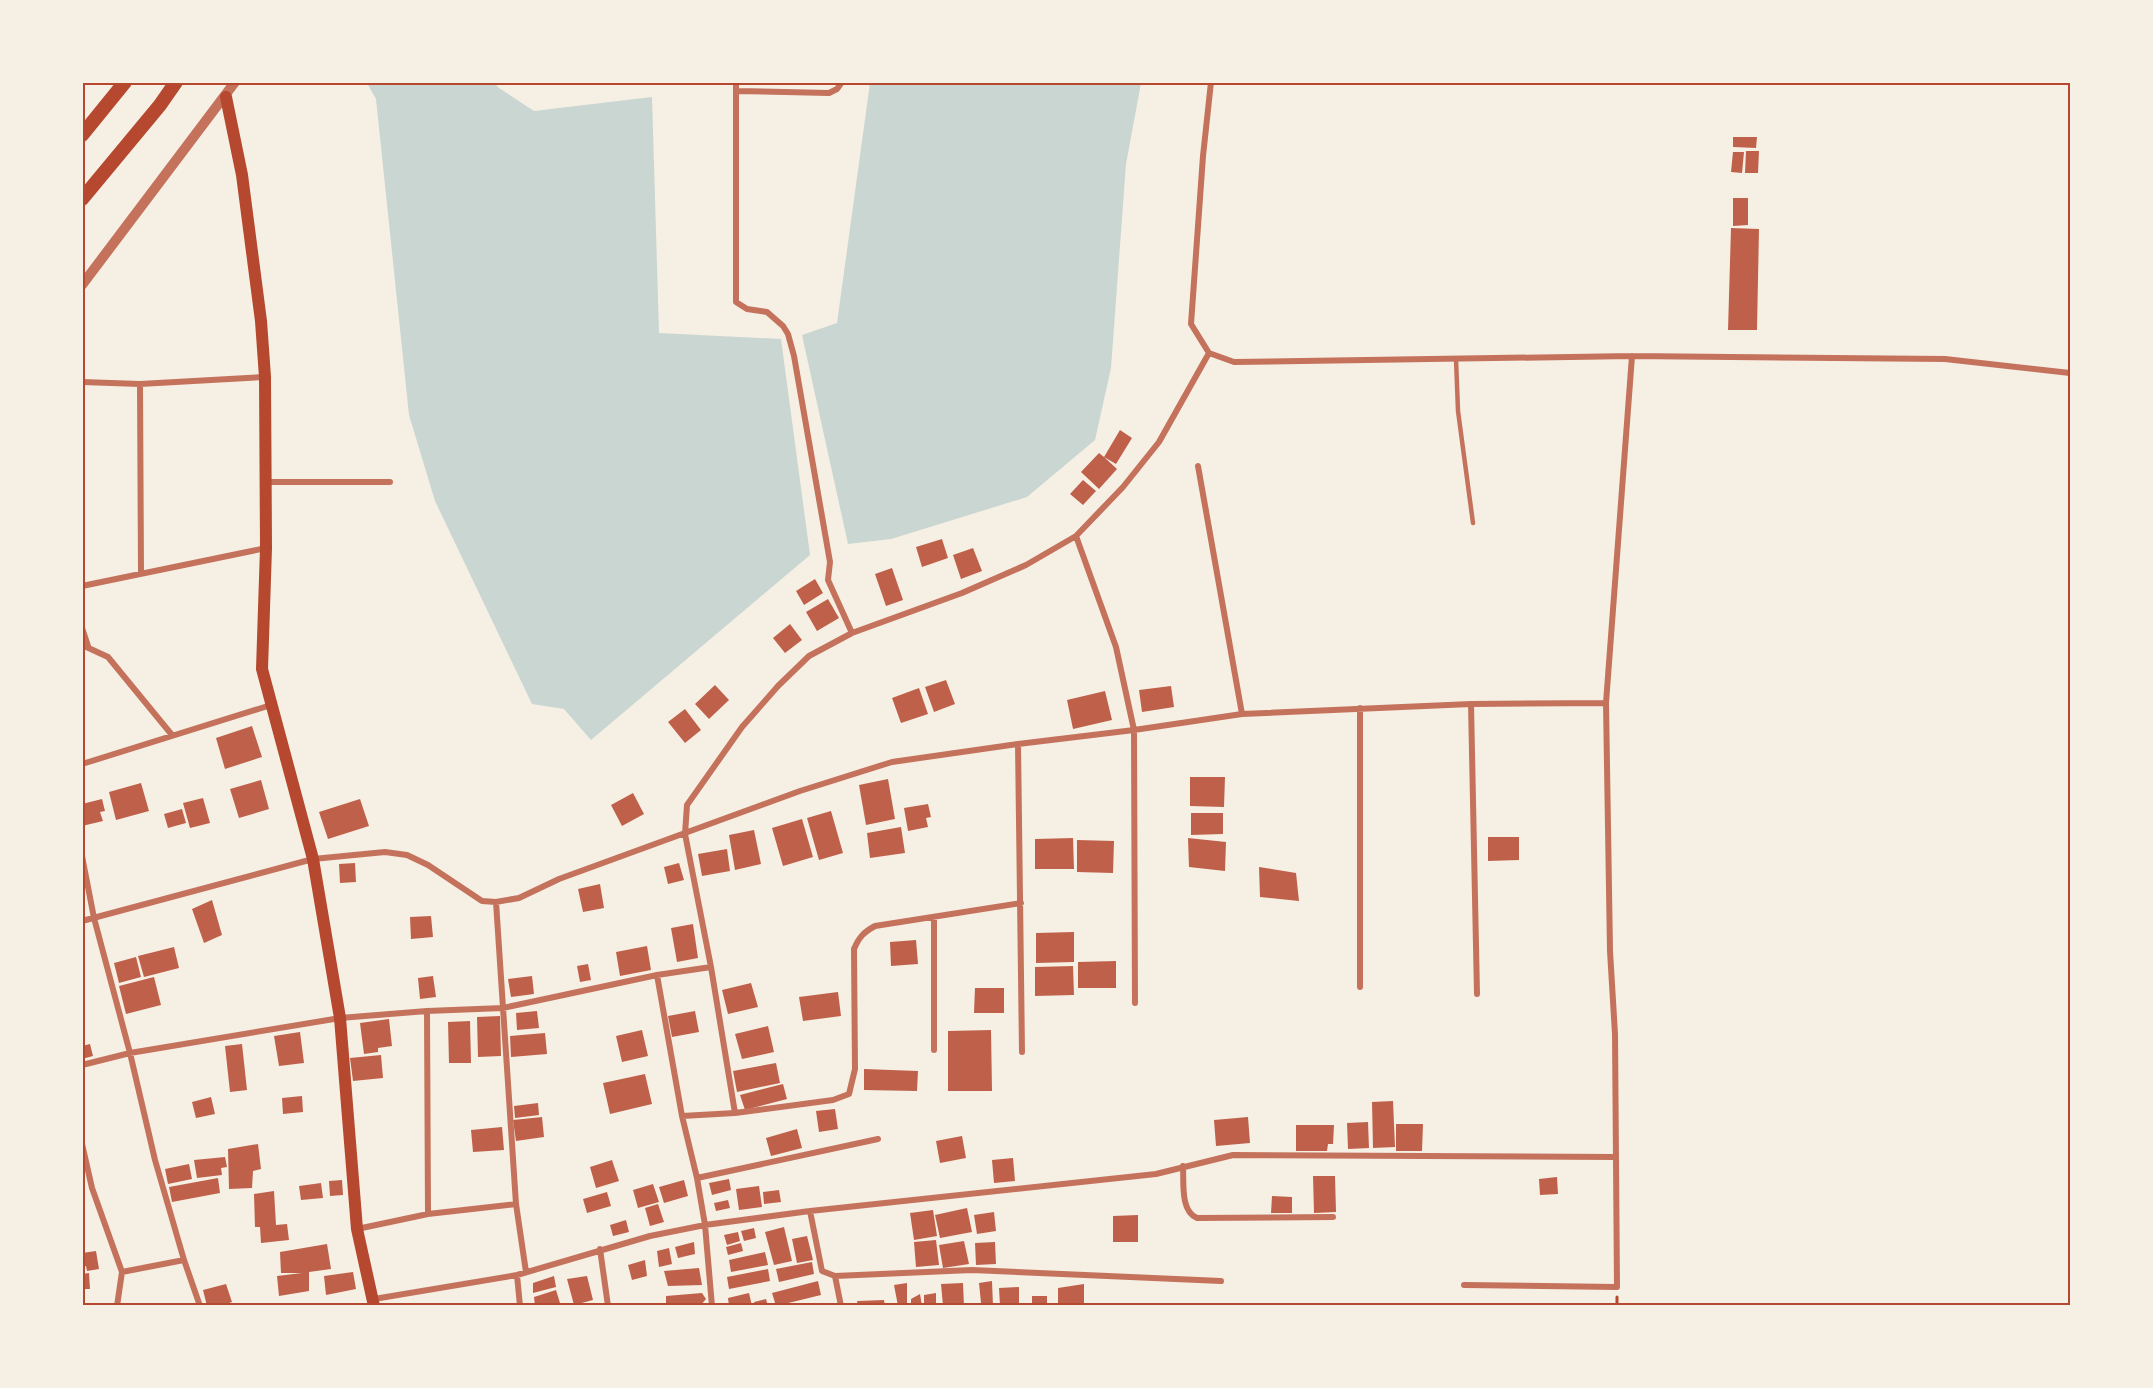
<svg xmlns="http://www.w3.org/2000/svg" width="2153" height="1388" viewBox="0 0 2153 1388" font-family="'PT Serif',serif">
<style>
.water{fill:#c9d6d2}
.building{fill:#bf614a}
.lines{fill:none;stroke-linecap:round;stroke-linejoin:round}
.path{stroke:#b5482f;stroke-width:3}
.service{stroke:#c5725c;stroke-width:4.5}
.minor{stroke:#c5725c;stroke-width:6}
.tertiary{stroke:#c5725c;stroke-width:10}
.secondary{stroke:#b5482f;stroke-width:12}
.trunk{stroke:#b5482f;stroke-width:14}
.neatline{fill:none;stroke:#b5482f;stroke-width:2}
</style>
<rect width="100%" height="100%" fill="#f6efe4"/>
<!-- water -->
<path class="water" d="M367 83H494L499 88 534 111 652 97 659 333 781 339 810 555 591 740 564 709 532 704 435 501 409 415 376 99Z
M870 83H1141L1126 164 1111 368 1095 440 1027 497 891 539 848 544 802 335 837 323Z"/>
<!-- building -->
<path class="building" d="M1733 137H1757L1756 148 1733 147Z
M1746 151H1759L1758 173H1745Z
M1733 152H1744L1742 173 1731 172Z
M1733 198H1748V225L1733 226Z
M1731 228 1759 229 1757 330H1728Z
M1120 430 1132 438 1116 464 1104 457 1117 469 1099 489 1081 472 1099 453 1104 457Z
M1083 480 1096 491 1083 505 1070 494Z
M942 539 948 558 922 567 916 547Z
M973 548 982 571 961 579 953 555Z
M892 568 903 600 886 606 875 574Z
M815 579 823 593 804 605 796 591Z
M828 599 839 618 817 631 806 612Z
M790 624 802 640 785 653 773 638Z
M946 680 955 704 934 712 925 687Z
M715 685 729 700 709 719 695 704Z
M1171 686 1174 707 1142 712 1139 690Z
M919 688 928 714 901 723 892 698Z
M1105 691 1112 720 1073 729 1067 700Z
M685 709 701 730 685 743 668 722Z
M252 726 262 757 225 769 216 738Z
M1190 777H1225L1224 807 1190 806Z
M888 779 895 819 866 825 859 785Z
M261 780 269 809 239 818 230 789Z
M141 783 149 811 116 820 109 792Z
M633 793 644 814 622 826 611 805Z
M203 798 210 823 190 828 183 803Z
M102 799 105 811 100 812 103 821 82 826V804Z
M360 799 369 826 328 839 319 812Z
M928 804 931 817 926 818 928 827 908 831 904 808Z
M182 809 186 823 168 828 164 814Z
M831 811 843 853 819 860 807 818Z
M1191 813H1223V834L1191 835Z
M802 819 813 857 783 866 772 828Z
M901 827 905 853 870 858 867 833Z
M754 830 761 864 735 870 729 835Z
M1488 837H1519V860L1488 861Z
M1073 838 1074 869H1035V839Z
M1188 838 1226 842 1225 871 1189 867Z
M1077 840 1114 841 1113 873 1077 872Z
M727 849 730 871 702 876 698 854Z
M355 863 356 882 340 883 339 864Z
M679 863 684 880 668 884 664 867Z
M1259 867 1296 873 1299 901 1260 897Z
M600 884 604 908 583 912 578 889Z
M212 900 222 935 204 943 192 909Z
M431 916 433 937 411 939 410 917Z
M693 924 698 958 677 962 671 928Z
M1074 932V962L1036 963V933Z
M916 940 918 964 891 966 890 942Z
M647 946 651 970 620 976 616 952Z
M174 947 179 968 144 977 138 956Z
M136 957 141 977 119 983 114 963Z
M1116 961V988H1078V962Z
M588 964 591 980 580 982 577 966Z
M1073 966 1074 995 1035 996V967Z
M433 976 436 997 420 999 418 978Z
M532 976 534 994 511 997 508 979Z
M154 977 161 1005 126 1014 119 986Z
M751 983 758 1007 728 1014 722 990Z
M975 988H1004V1013H974Z
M838 992 841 1016 803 1021 799 997Z
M537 1011 539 1028 517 1030 516 1013Z
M695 1011 699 1032 672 1037 668 1016Z
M500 1016 501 1056 478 1057 477 1017Z
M389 1019 392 1046 378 1048V1052L364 1054 360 1023Z
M470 1021 471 1063H449L448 1022Z
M768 1026 774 1052 742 1059 735 1034Z
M642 1030 648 1056 622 1062 616 1036Z
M991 1030 992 1091H948V1031Z
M300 1032 304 1063 279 1066 274 1036Z
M545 1033 547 1054 511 1057 510 1036Z
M90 1044 93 1056 82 1059V1046Z
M242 1044 247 1090 230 1092 225 1046Z
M381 1055 383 1078 353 1081 350 1058Z
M776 1063 780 1083 737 1092 733 1071Z
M864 1069 918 1071 917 1091 864 1090Z
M645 1074 652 1104 610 1114 603 1083Z
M783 1084 787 1099 745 1110 740 1095Z
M302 1096 303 1112 283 1114 282 1098Z
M211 1097 215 1114 196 1118 192 1102Z
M1393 1101 1395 1147 1373 1148 1372 1102Z
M538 1103 539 1115 515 1118 514 1106Z
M835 1109 838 1129 819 1132 816 1111Z
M542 1117 544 1137 516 1141 513 1120Z
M1248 1117 1250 1143 1216 1146 1214 1120Z
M1368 1122 1369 1148 1348 1149 1347 1123Z
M1396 1124H1423L1422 1151H1396Z
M1296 1125H1334L1333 1144H1328L1327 1151H1296Z
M502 1127 504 1150 473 1152 471 1130Z
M797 1129 802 1148 771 1156 766 1138Z
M962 1136 966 1158 940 1163 936 1141Z
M258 1144 261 1169 253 1171 252 1188 229 1189 228 1149Z
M225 1157 227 1167 221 1168 222 1175 197 1178 194 1160Z
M1013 1158 1015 1181 994 1183 992 1160Z
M612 1160 619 1181 596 1188 590 1167Z
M189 1164 192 1179 168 1184 165 1169Z
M1313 1176H1335L1336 1212 1314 1213Z
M1557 1177 1558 1194 1540 1195 1539 1179Z
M218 1178 220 1193 172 1202 169 1187Z
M729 1179 731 1190 712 1195 709 1183Z
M342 1180 343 1195 330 1196 329 1181Z
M684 1180 688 1196 664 1203 659 1187Z
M321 1183 323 1198 301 1200 299 1186Z
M653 1184 659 1202 638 1208 633 1190Z
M759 1186 762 1207 739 1210 736 1189Z
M779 1190 781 1202 764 1204 763 1192Z
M274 1191 276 1225 287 1224 289 1240 261 1243 260 1227H255L254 1194Z
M607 1192 611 1206 587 1213 583 1199Z
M1272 1196 1292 1197V1213H1271Z
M728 1200 730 1208 716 1211 714 1203Z
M658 1204 664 1222 650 1226 645 1208Z
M967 1208 972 1232 940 1238 935 1215Z
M933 1210 937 1236 914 1240 910 1213Z
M994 1212 996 1231 977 1234 974 1215Z
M1138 1215V1242H1113V1216Z
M626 1220 629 1232 613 1236 610 1225Z
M784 1227 792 1261 774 1265 765 1232Z
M754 1228 756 1238 744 1241 741 1231Z
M738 1232 740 1241 727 1245 724 1235Z
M807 1236 813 1260 797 1263 792 1239Z
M936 1240 939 1265 916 1267 914 1242Z
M964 1241 969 1264 943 1268 939 1245Z
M694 1242 695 1254 678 1258 675 1247Z
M995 1242 996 1264 976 1265 975 1243Z
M741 1243 743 1251 728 1255 726 1247Z
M327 1244 331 1269 309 1272V1291L279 1296 277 1276 302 1273H281L280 1252Z
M669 1248 672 1264 659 1267 657 1251Z
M96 1251 99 1269 87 1271 86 1266 82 1267V1253Z
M765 1252 768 1265 731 1272 729 1260Z
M645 1260 647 1276 632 1280 628 1265Z
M812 1262 814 1274 779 1282 776 1269Z
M699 1268 702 1285 668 1286 664 1271Z
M768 1269 770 1281 729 1289 727 1277Z
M353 1272 356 1289 326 1295 324 1276Z
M89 1273 90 1289H82V1274Z
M554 1276 556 1287 533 1293V1283Z
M587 1276 593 1300 574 1305 567 1279Z
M818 1281 821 1295 776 1306 772 1293Z
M992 1281 993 1306 981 1303 979 1283Z
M907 1283V1306H898L894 1285Z
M963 1283 964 1306H943L941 1284Z
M226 1284 232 1302 220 1306H207L203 1290Z
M1084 1284V1306H1058V1288Z
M1019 1287V1306H1000L999 1288Z
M556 1290 560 1303 535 1306 534 1297Z
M702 1293 706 1299 700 1306 666 1305V1296Z
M749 1293 752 1306H729L728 1298Z
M936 1293V1306H924V1295Z
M920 1294 922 1306H911V1299Z
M1032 1296H1047V1306H1032Z
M766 1299 768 1306H755L754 1302Z
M884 1300 885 1306H858L857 1301Z"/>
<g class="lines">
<!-- path -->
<path class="path" d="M1617 1306V1297"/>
<!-- service -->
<path class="service" d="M1456 359 1458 411 1473 523"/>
<!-- minor -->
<path class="minor" d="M736 82V302L747 309 767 312 783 326 788 334 794 356 830 562 828 580 852 633
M1211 82 1203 156 1191 324 1209 353 1234 362 1632 356 1945 359 2070 373
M736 91 829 93 837 89 842 82
M82 382 140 384 265 377
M140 384 141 573
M1198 466 1242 714
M266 482H390
M1076 536 1116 647 1134 730 1135 1003
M82 586 266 548
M82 628 88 646
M82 645 108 657 172 735
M1471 704 1477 994
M1018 744 1022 1052
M82 764 271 705
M82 856 94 918 130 1053 155 1160 184 1260 200 1306
M496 902 516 1204 526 1272
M82 921 313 859 385 852 407 855 428 865 482 901 496 902 519 898 559 879 800 791 892 762 1018 744 1134 730 1242 714 1471 704 1606 703
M657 975 682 1116 697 1178 705 1225 712 1306
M1360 987V708
M427 1011 428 1214
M934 1050V917
M82 1065 130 1053 340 1018 427 1011 503 1008 657 975 711 967
M735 1113 833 1100 849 1094 855 1069 854 949C859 937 864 932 875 926L1021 903
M682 1116 735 1113 711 967 685 834 687 805 742 727 778 686 809 656 852 633 962 593 1026 565 1076 536 1123 487 1159 442 1209 353
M82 1144 92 1188 122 1272 117 1306
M1183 1166C1184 1182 1180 1211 1197 1218L1333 1217
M697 1178 878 1139
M810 1211 822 1271 835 1276 972 1270 1221 1281
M357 1229 428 1214 516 1204
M600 1249 608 1306
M122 1272 184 1260
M517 1275 520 1306
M835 1276 841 1306
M1464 1285 1617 1287 1615 1034 1610 951 1606 703 1632 356
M374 1299 517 1275 650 1236 705 1225 810 1211 1156 1174 1233 1155 1615 1157"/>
<!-- tertiary -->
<path class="tertiary" d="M82 285 235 82"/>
<!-- secondary -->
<path class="secondary" d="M226 97 242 175 261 321 265 377 266 548 262 669 313 859 340 1018 357 1229 374 1306"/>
<!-- trunk -->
<path class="trunk" d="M82 135 125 82
M82 199 160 105 176 82"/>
</g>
<!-- border -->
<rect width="2153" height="1388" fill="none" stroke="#f6efe4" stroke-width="168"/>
<rect x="84" y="84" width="1985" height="1220" class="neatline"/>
</svg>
